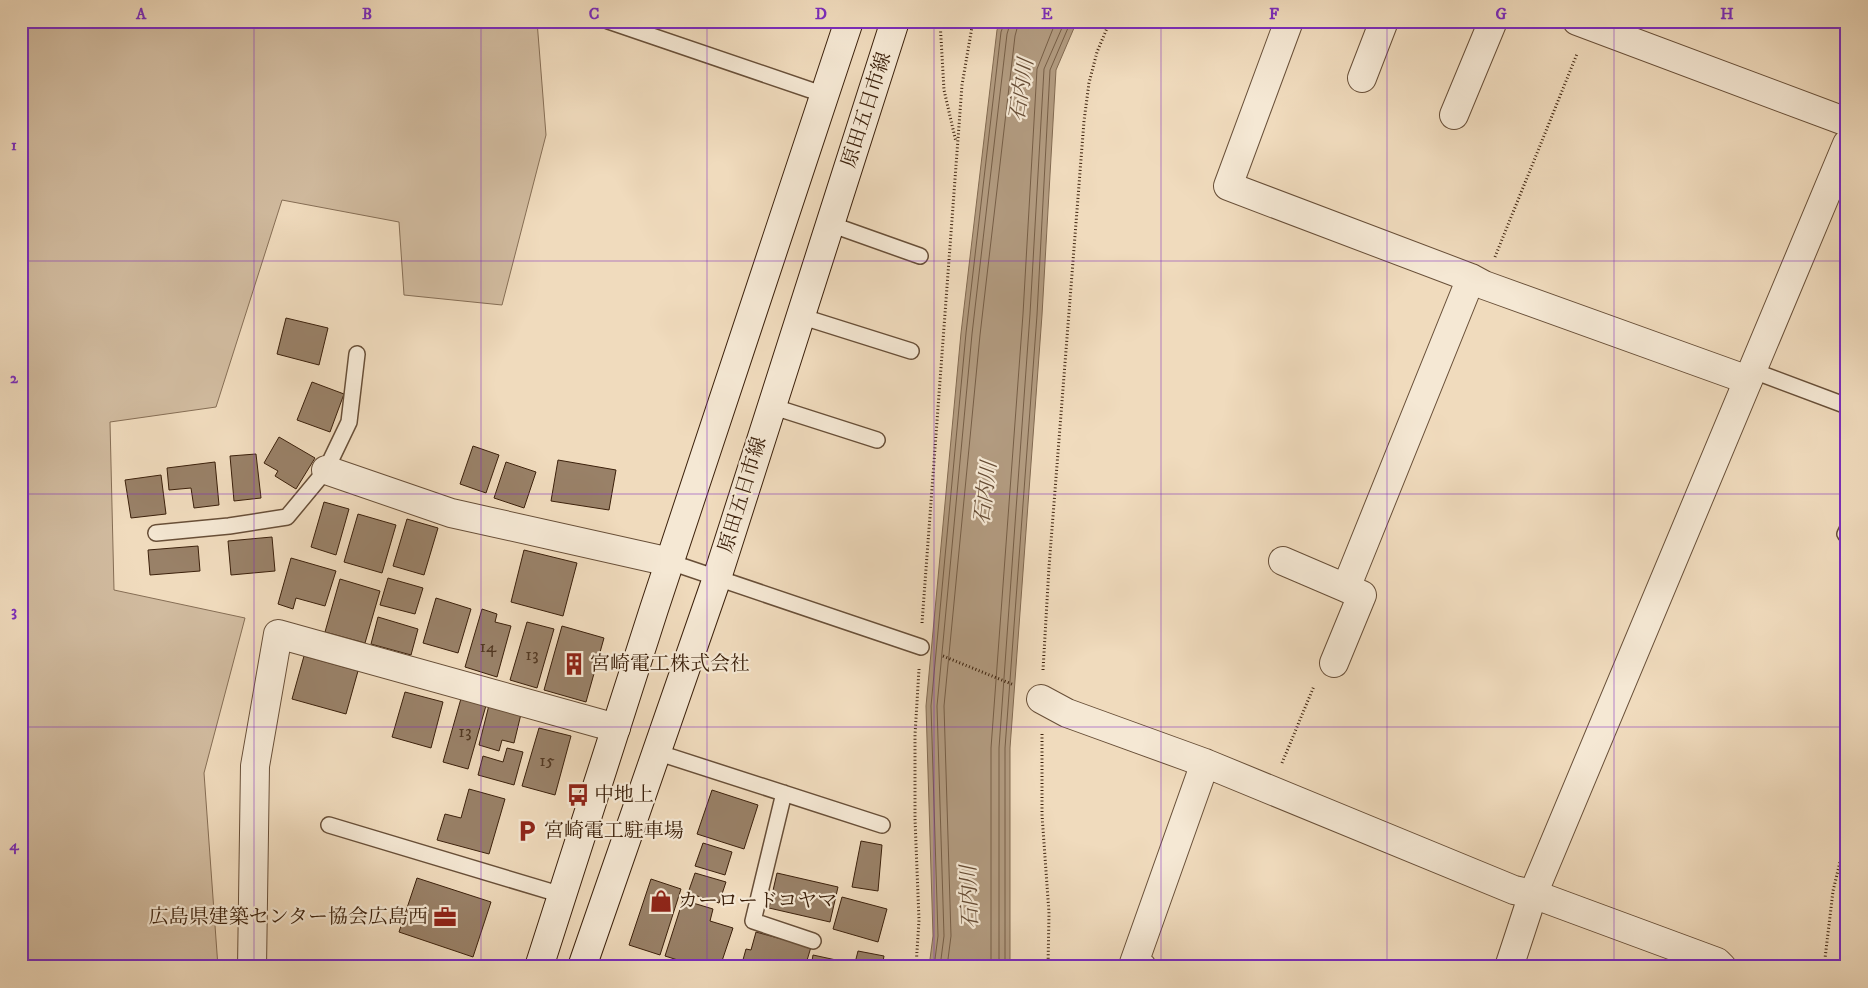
<svg xmlns="http://www.w3.org/2000/svg" width="1868" height="988" viewBox="0 0 1868 988" font-family="'IM FELL DW Pica','Noto Serif JP',serif">
<style>
.green{fill:#d1bb9f;stroke:#866e55}
.water{fill:#b29b80;stroke:#826a51}
.lines{fill:none;stroke-linecap:round;stroke-linejoin:round}
.shore{stroke:#765e46;stroke-width:1}
.building{fill:#998168;stroke:#3b200b}
.service-casing{stroke:#684f38;stroke-width:18}
.minor-casing{stroke:#684f38;stroke-width:30}
.tertiary-casing{stroke:#684f38;stroke-width:30}
.secondary-casing{stroke:#3b200b;stroke-width:30}
.path{stroke:#3b200b;stroke-width:3;stroke-dasharray:1 2.5;stroke-linecap:butt}
.service{stroke:#f5e8d4;stroke-width:15}
.minor{stroke:#f5e8d4;stroke-width:28}
.tertiary{stroke:#f5e8d4;stroke-width:28}
.secondary{stroke:#f5e8d4;stroke-width:28}
.grid{fill:none;stroke:#7b2cbf;stroke-width:1;stroke-opacity:0.55}
.labels{text-anchor:middle;dominant-baseline:central;stroke-width:4.5;stroke-linejoin:round;paint-order:stroke}
.number-label{font-size:18px;fill:#523822}
.street-label{font-size:20px;fill:#3b200b;stroke:#f5e8d4}
.poi-label{font-size:20px;fill:#3b200b;stroke:#f5e8d4;text-anchor:start}
.water-label{font-size:21px;font-style:italic;fill:#654b34;stroke:#f5e8d4}
.neatline{fill:none;stroke:#7b2cbf;stroke-width:2}
.grid-label{font-size:16px;text-anchor:middle;font-weight:bold;fill:#7b2cbf}
</style>
<rect width="100%" height="100%" fill="#f0dbbd"/>
<filter id="stains"><feTurbulence type="fractalNoise" baseFrequency=".004" numOctaves="4"/><feColorMatrix values="0 0 0 0 .2 0 0 0 0 .09 0 0 0 0 .02 0 0 0 .5 -.17"/></filter>
<radialGradient id="worn" r=".72"><stop offset=".6" stop-color="#630" stop-opacity="0"/><stop offset="1" stop-color="#630" stop-opacity=".3"/></radialGradient>
<!-- green -->
<path class="green" d="M21 21H537L546 135 502 305 404 295 399 222 282 200 216 407 110 422 114 590 245 618 204 773 218 967H21Z"/>
<!-- water -->
<path class="water" d="M1001 21H1077L1056 70 1042 315 1010 748V967H929L933 936 926 706 961 333 997 30Z"/>
<g class="lines">
<!-- shore -->
<path class="shore" d="M934 967 938 936 931 706 966 333 1001 32 1005 21
M940 967 944 936 937 706 972 334 1007 34 1011 21
M947 967 951 936 944 706 980 335 1015 36 1019 21
M991 967V748L1023 314 1037 69 1056 21
M999 967V748L1030 314 1044 69 1065 21
M1005 967V748L1037 315 1050 70 1071 21"/>
</g>
<!-- building -->
<path class="building" d="M286 318 328 328 319 365 277 354Z
M312 382 344 394 330 432 297 420Z
M279 437 315 458 296 489 275 476 278 471 264 463Z
M473 446 499 455 486 493 460 484Z
M256 454 261 498 234 501 230 456Z
M558 460 616 470 609 510 551 501Z
M215 462 219 505 194 508 191 488 169 490 167 468Z
M506 462 536 472 524 508 494 498Z
M161 475 166 514 131 518 125 480Z
M324 502 349 509 336 555 311 547Z
M358 514 396 525 382 573 344 562Z
M407 519 438 528 424 575 393 566Z
M272 537 275 571 231 575 228 541Z
M198 546 200 571 150 575 148 550Z
M524 550 577 563 563 616 511 602Z
M291 558 336 571 325 606 296 598 293 609 278 604Z
M388 578 423 588 415 614 380 605Z
M340 579 380 591 365 643 325 632Z
M436 598 471 609 458 653 423 643Z
M482 609 497 614 495 622 511 626 497 677 465 667Z
M378 617 418 629 411 655 371 644Z
M527 622 554 629 537 688 510 680Z
M562 626 604 638 586 702 544 690Z
M304 656 358 671 346 714 292 699Z
M405 692 443 702 431 748 392 737Z
M462 695 487 702 468 769 443 762Z
M489 705 521 714 514 743 502 740 499 751 479 745Z
M539 728 571 736 555 795 522 786Z
M507 748 523 752 514 785 478 775 483 756 503 762Z
M469 789 505 799 489 854 437 840 445 814 461 818Z
M712 790 758 805 744 849 697 834Z
M861 841 882 845 878 891 852 887Z
M703 843 732 852 725 875 695 866Z
M695 873 726 882 719 903 688 893Z
M777 873 838 887 830 922 769 908Z
M417 878 491 902 473 957 399 932Z
M651 879 681 889 660 955 629 945Z
M842 897 887 909 878 942 833 929Z
M683 900 713 909 710 921 733 928 720 967H700L665 956Z
M756 932 811 947 805 967H741L746 949 751 950Z
M858 951 884 956 882 967H854Z
M813 955 850 963V967H811Z"/>
<g class="lines">
<defs>
<path id="service" d="M608 21 825 95
M830 224 920 256
M800 316 911 351
M1751 370 1847 406
M771 406 877 440
M156 533 229 526 287 517 326 470 349 422 357 354
M1845 534 1847 530
M670 562 921 647
M656 752 882 825
M784 793 753 921 813 941
M329 825 562 895"/>
<path id="minor" d="M1289 21 1228 186 1471 278 1484 285 1748 380
M1577 21 1847 122
M1362 78 1384 21
M1454 115 1493 21
M326 470 451 513 670 562
M1283 561 1346 588
M1334 663 1362 595 1346 588 1471 278
M1041 699 1067 713 1205 763 1514 890 1533 894 1717 962 1722 967
M252 967 255 766 278 634 616 728
M1142 967 1134 963 1205 763"/>
<path id="tertiary" d="M1509 967 1533 894 1847 144"/>
<path id="secondary" d="M539 967 654 609 849 21
M582 967 717 578 895 21"/>
</defs>
<!-- service casing -->
<use href="#service" class="service-casing"/>
<!-- minor casing -->
<use href="#minor" class="minor-casing"/>
<!-- tertiary casing -->
<use href="#tertiary" class="tertiary-casing"/>
<!-- secondary casing -->
<use href="#secondary" class="secondary-casing"/>
<!-- path -->
<path class="path" d="M940 21 944 90 956 142
M1495 257 1577 54
M922 623 962 85 973 21
M943 656 1014 685
M1043 670 1049 567 1084 121 1089 83 1097 52 1110 21
M1042 734V815L1049 913 1048 967
M1282 763 1314 686
M916 967 919 920 915 819V735L919 669
M1824 967 1833 891 1847 833"/>
<!-- service -->
<use href="#service" class="service"/>
<!-- minor -->
<use href="#minor" class="minor"/>
<!-- tertiary -->
<use href="#tertiary" class="tertiary"/>
<!-- secondary -->
<use href="#secondary" class="secondary"/>
</g>
<!-- grid -->
<path class="grid" d="M254 21V967M481 21V967M707 21V967M934 21V967M1161 21V967M1387 21V967M1614 21V967M21 261H1847M21 494H1847M21 727H1847"/>
<!-- icons -->
<defs>
<symbol id="building-bare" viewBox="-9 -9 18 18"><path d="M-4-6H4V6H1V3H-1V6H-4ZM-2.5-4.3h1.7v1.8h-1.7ZM.8-4.3h1.7v1.8H.8ZM-2.5-1h1.7V.8h-1.7ZM.8-1h1.7V.8H.8Z" fill="#8f2418" stroke="#f5e8d4" stroke-width="2.5" paint-order="stroke"/></symbol>
<symbol id="bus-bare" viewBox="-9 -9 18 18"><path d="M-5-6H5V4H4V6H2V4H-2V6H-4V4H-5ZM-3.5-4V0h7V-4ZM-3.5 1.2v1.5H-2V1.2ZM2 1.2v1.5H3.5V1.2Z" fill="#8f2418" stroke="#f5e8d4" stroke-width="2.5" paint-order="stroke"/></symbol>
<symbol id="parking-bare" viewBox="-9 -9 18 18"><path d="M-3.5-5.5H1a3.5 3.5 0 0 1 0 7H-1V5.5H-3.5ZM-1-3.4V-.6H.8a1.4 1.4 0 0 0 0-2.8Z" fill="#8f2418" stroke="#f5e8d4" stroke-width="2.5" paint-order="stroke"/></symbol>
<symbol id="shop-bare" viewBox="-9 -9 18 18"><path d="M-5-2.5h2.3a2.7 3.5 0 0 1 5.4 0H5L5.5 6h-11ZM-1.5-2.5h3a1.5 2.3 0 0 0-3 0Z" fill="#8f2418" stroke="#f5e8d4" stroke-width="2.5" paint-order="stroke"/></symbol>
<symbol id="office-bare" viewBox="-9 -9 18 18"><path d="M-6-3h4V-5.5h4V-3h4V5H-6ZM-1-4.5V-3h2v-1.5ZM-6 0V1H6V0Z" fill="#8f2418" stroke="#f5e8d4" stroke-width="2.5" paint-order="stroke"/></symbol>
</defs>
<g fill-rule="evenodd">
<use href="#building-bare" x="558" y="648" width="32" height="32"/>
<use href="#bus-bare" x="562" y="779" width="32" height="32"/>
<use href="#parking-bare" x="511" y="815" width="32" height="32"/>
<use href="#shop-bare" x="645" y="885" width="32" height="32"/>
<use href="#office-bare" x="429" y="901" width="32" height="32"/>
</g>
<g class="labels">
<!-- number labels -->
<g class="number-label">
<text x="488" y="647">14</text>
<text x="532" y="655">13</text>
<text x="465" y="732">13</text>
<text x="547" y="761">15</text>
</g>
<!-- street labels -->
<g class="street-label">
<text transform="translate(867 110) rotate(-72)">原田五日市線</text>
<text transform="translate(743 495) rotate(-73)">原田五日市線</text>
</g>
<!-- poi labels -->
<g class="poi-label">
<text x="590" y="664">宮崎電工株式会社</text>
<text x="594" y="795">中地上</text>
<text x="544" y="831">宮崎電工駐車場</text>
<text x="678" y="901">カーロードコヤマ</text>
<text x="428" y="917" text-anchor="end">広島県建築センター協会広島西</text>
</g>
<!-- water labels -->
<g class="water-label">
<text transform="translate(1022 90) rotate(-81)">石内川</text>
<text transform="translate(986 493) rotate(-83)">石内川</text>
<text transform="translate(970 897) rotate(-92)">石内川</text>
</g>
</g>
<!-- margin -->
<rect width="1868" height="988" fill="none" stroke="#f0dbbd" stroke-width="55"/>
<rect x="28" y="28" width="1812" height="932" class="neatline"/>
<g class="grid-label">
<text x="141" y="19">A</text>
<text x="367" y="19">B</text>
<text x="594" y="19">C</text>
<text x="821" y="19">D</text>
<text x="1047" y="19">E</text>
<text x="1274" y="19">F</text>
<text x="1501" y="19">G</text>
<text x="1727" y="19">H</text>
<text x="14" y="150">1</text>
<text x="14" y="383">2</text>
<text x="14" y="616">3</text>
<text x="14" y="850">4</text>
</g>
<rect width="100%" height="100%" filter="url(#stains)"/>
<rect width="100%" height="100%" fill="url(#worn)"/>
</svg>
